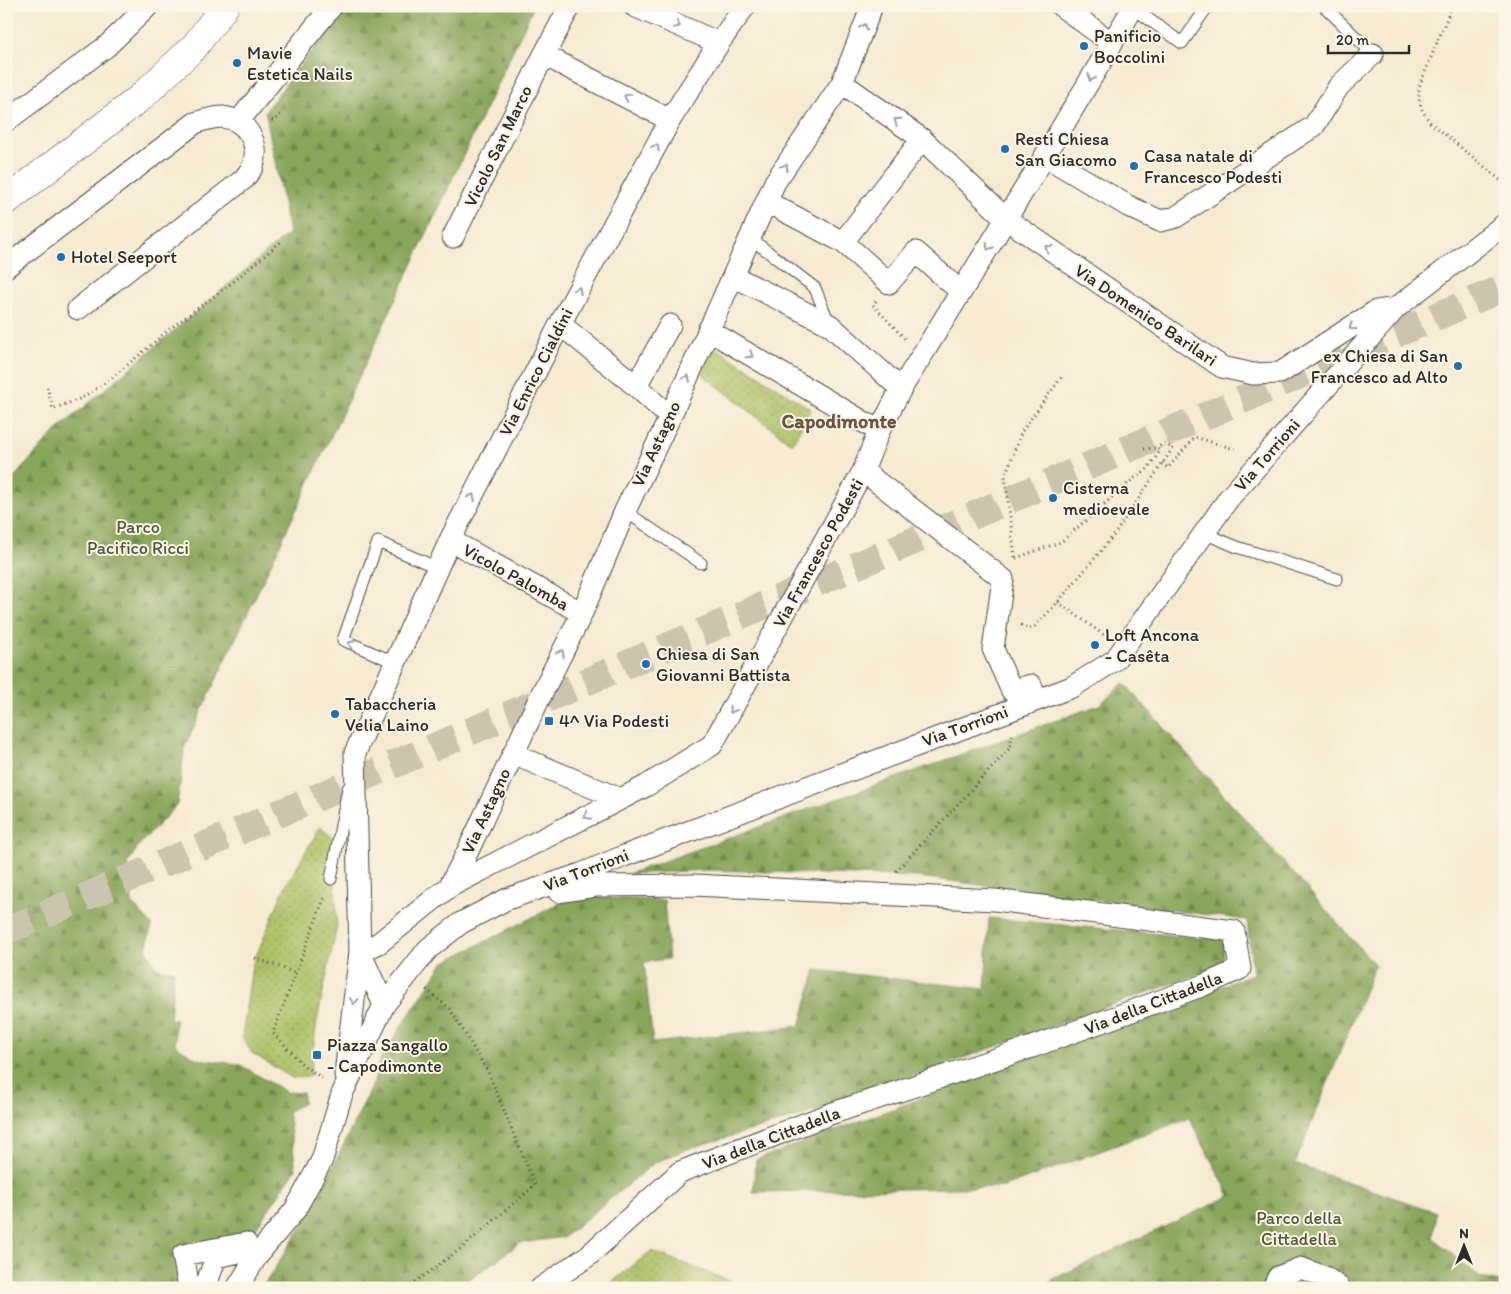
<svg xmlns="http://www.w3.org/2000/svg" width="1511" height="1294" viewBox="0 0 1511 1294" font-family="Itim,sans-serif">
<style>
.grass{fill:url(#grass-dots);stroke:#6b7648}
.forest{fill:url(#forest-firs);stroke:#5a6842}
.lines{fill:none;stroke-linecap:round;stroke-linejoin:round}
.secondary-tunnel{stroke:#cdc4b0;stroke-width:28;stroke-dasharray:28 14;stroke-linecap:butt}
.lane-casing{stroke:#494844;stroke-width:13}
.street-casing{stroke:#494844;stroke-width:23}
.secondary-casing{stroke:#494844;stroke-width:29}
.path{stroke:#494844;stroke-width:3;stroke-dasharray:1 4;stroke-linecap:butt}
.lane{stroke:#fff;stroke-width:11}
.street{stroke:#fff;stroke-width:21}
.secondary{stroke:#fff;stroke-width:28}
.oneway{stroke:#a0a0a0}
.poi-dot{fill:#1f6fb2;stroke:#fcf5e5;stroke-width:2}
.labels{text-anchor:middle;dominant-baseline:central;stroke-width:4;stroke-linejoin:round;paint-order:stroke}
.poi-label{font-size:18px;fill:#2b2b2b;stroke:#fcf5e5;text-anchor:start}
.street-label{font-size:18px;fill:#2b2b2b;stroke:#fcf5e5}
.park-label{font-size:18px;fill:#51583c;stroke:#fcf5e5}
.quarter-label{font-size:20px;font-weight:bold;fill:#6b5444;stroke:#fcf5e5}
</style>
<defs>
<pattern id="grass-dots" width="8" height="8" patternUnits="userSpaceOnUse" patternTransform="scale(1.25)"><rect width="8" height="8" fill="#abc064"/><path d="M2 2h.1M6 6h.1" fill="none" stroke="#8b9c53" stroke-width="1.8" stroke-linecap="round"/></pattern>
<pattern id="forest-firs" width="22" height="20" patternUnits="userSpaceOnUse" patternTransform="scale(1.25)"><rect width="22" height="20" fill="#88a65a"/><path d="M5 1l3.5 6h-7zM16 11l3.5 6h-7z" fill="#6f874b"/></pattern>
</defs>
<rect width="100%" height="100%" fill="#fcf5e5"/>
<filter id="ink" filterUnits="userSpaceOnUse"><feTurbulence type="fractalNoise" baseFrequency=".02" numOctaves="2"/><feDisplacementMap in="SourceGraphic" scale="10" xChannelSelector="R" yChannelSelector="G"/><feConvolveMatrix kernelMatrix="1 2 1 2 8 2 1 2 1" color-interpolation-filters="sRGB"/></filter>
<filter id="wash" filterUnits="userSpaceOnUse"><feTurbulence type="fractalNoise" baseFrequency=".0096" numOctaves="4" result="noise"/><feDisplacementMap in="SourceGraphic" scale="20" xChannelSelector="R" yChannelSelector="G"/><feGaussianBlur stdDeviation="1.12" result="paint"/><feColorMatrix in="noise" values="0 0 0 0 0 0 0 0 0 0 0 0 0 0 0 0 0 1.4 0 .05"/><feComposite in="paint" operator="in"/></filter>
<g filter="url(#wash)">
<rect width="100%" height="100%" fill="#f6ead1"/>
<!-- grass -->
<path class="grass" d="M714 347 811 409 792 444 702 374Z
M320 827 333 838 337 926 317 1020 310 1076 292 1078 252 1053 242 1037 252 966 284 889Z
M651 1251 748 1288H605Z"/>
<!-- forest -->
<path class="forest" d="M347 6H534L185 746 177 805 139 845 128 863 132 903 152 925 146 948 157 968 174 971 170 1019 175 1020V1045L197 1059 239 1064 286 1092 302 1093 304 1103 288 1111 296 1169 246 1243 183 1255 189 1288H6V486L57 430 289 233 265 111Z
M1124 683 1375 965 1295 1164 1436 1212 1433 1238 1480 1278 1505 1283V1288H1041L1053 1279 1230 1196 1189 1118 1004 1187 753 1192 756 1160 1253 974 1247 920 919 877 707 870 628 874 1099 705Z
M572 897 664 900 669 959 644 962 653 1043 800 1026 816 970 985 989 989 918 1223 940 1224 965 798 1117 690 1148 654 1163 564 1237 520 1243 458 1288H262L310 1214 374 1082 379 1061 443 963Z"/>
</g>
<g filter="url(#ink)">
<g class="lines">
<!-- secondary-tunnel -->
<path class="secondary-tunnel" d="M6 931 1505 287"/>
<defs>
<path id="lane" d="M1324 6 1373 54
M1133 8 1182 43 1208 6
M750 238 815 288 829 323
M625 511 701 563
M1204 533 1237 547 1337 579
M396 663 343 640 378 542 438 568
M331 879 348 788"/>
<path id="street" d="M570 6 544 55 670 120
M634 6 719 43
M1061 6 1112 43
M842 83 922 139 1006 219 1222 367 1253 374 1280 373 1376 311 1395 308
M6 121 107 46 148 6
M238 122 332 6
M1045 156 1128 206 1160 221 1176 217 1314 126 1339 86 1373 54
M767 202 843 242 889 283 916 252 960 291
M453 237 544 55
M843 242 922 139
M6 267 195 123C204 120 213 117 222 117 246 119 261 143 253 166 251 170 247 175 244 179L78 309
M733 276 830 325 901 389
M560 324 636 386 670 417
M708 330 879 431
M636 386 670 325
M863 471 1003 579 993 649 1012 691 1031 685 1037 700
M450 540 582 613
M513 754 620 799
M449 887 466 855 540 697 582 613 625 511 670 417 775 182 842 83 872 6
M360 952 379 943 449 887 646 786 712 745 863 471 879 431 901 389 1045 156 1134 6
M360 952 384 1005
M345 1074 360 952 355 753 450 540 560 324 670 120 719 43 745 6
M189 1288 183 1255 246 1243 240 1252 216 1257 205 1288
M237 1288 259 1253 295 1210 322 1160 342 1094 384 1005 428 949 461 923 507 899 581 874 624 856 1072 687 1115 660 1229 498 1396 308 1505 224
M541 1288 588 1256 680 1172 830 1114 1032 1047 1204 985 1240 969 1234 931 995 900 694 885 597 886 559 892
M1273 1288 1278 1277 1301 1268 1325 1277 1340 1288"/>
<path id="secondary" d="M6 201 140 98 194 47 225 6"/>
</defs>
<!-- lane casing -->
<use href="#lane" class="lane-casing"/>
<!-- street casing -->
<use href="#street" class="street-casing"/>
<!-- secondary casing -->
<use href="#secondary" class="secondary-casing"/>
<!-- path -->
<path class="path" d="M1452 6 1419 87C1418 102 1421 110 1430 122L1505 184
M272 120 274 121 283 112
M876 301 873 305 905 339
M47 387 53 409 82 398 112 378 171 328 233 282 282 241
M1144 449 1157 448
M1162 463 1168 468 1195 437 1238 450
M1015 557 1005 476 1022 431 1063 375
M1016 558 1061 542 1133 479 1146 471 1160 451 1157 448
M1058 602 1104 635
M1021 625 1029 629 1035 626 1058 602 1114 535 1173 448 1163 444 1157 448
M896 871 1010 748 1012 734
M255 958 296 973
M322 1078 303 1065 273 1033 325 896
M407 1288 463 1247 535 1185 488 1072 450 1009 426 989"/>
<!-- lane -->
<use href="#lane" class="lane"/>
<!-- street -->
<use href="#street" class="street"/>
<!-- secondary -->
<use href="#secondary" class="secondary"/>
</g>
<!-- one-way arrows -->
<defs><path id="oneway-chevron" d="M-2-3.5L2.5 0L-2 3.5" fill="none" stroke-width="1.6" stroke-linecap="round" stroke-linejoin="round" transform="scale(1.25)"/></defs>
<g class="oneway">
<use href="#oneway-chevron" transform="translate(677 25) rotate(23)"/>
<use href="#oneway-chevron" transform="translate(864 27) rotate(-68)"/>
<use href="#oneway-chevron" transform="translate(1091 78) rotate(120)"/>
<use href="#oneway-chevron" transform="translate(627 97) rotate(-153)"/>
<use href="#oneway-chevron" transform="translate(897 121) rotate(-145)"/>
<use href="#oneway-chevron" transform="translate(656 147) rotate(-62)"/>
<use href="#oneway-chevron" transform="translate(785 167) rotate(-56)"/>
<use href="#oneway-chevron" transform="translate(989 247) rotate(122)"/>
<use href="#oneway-chevron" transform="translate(1048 248) rotate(-145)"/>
<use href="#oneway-chevron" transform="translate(578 290) rotate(-62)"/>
<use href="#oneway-chevron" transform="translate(1352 327) rotate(147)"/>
<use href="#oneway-chevron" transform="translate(750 355) rotate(31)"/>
<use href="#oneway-chevron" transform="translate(687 378) rotate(-67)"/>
<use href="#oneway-chevron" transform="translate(472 497) rotate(-63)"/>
<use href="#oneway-chevron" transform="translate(351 644) rotate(-157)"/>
<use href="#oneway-chevron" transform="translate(561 653) rotate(-63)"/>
<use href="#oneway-chevron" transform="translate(732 710) rotate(119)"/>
<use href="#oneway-chevron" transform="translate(587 816) rotate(153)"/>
<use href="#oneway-chevron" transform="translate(354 1001) rotate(97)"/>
</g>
</g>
<!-- markers -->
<g class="poi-dot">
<circle cx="1084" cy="46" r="5"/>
<circle cx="237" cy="63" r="5"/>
<circle cx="1005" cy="149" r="5"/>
<circle cx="1134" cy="166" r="5"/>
<circle cx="61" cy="257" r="5"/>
<circle cx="1458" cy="366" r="5"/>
<circle cx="1053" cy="498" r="5"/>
<circle cx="1095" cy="645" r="5"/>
<circle cx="646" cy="664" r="5"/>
<circle cx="335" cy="714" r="5"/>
<rect x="544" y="716" width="10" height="10" rx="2.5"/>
<rect x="312" y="1050" width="10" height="10" rx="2.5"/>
</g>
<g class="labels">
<!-- poi labels -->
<g class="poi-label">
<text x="1094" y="36">Panificio<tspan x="1094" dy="21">Boccolini</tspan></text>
<text x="247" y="53">Mavie<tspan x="247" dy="21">Estetica Nails</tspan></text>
<text x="1015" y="139">Resti Chiesa<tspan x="1015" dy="21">San Giacomo</tspan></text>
<text x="1144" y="156">Casa natale di<tspan x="1144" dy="21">Francesco Podesti</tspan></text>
<text x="71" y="257">Hotel Seeport</text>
<text x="1448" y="356" text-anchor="end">ex Chiesa di San<tspan x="1448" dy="21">Francesco ad Alto</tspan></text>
<text x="1063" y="488">Cisterna<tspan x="1063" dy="21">medioevale</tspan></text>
<text x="1105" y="635">Loft Ancona<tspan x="1105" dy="21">- Casêta</tspan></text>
<text x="656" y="654">Chiesa di San<tspan x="656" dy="21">Giovanni Battista</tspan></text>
<text x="345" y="704">Tabaccheria<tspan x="345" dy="21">Velia Laino</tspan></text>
<text x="559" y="721">4^ Via Podesti</text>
<text x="327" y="1045">Piazza Sangallo<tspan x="327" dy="21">- Capodimonte</tspan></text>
</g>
<!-- street labels -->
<g class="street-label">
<text transform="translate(498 146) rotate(-64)">Vicolo San Marco</text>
<text transform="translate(1146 315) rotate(34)">Via Domenico Barilari</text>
<text transform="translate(536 372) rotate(-63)">Via Enrico Cialdini</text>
<text transform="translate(656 444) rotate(-65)">Via Astagno</text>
<text transform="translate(1267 455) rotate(-49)">Via Torrioni</text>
<text transform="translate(818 553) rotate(-61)">Via Francesco Podesti</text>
<text transform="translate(516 577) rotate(29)">Vicolo Palomba</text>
<text transform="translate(965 726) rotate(-20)">Via Torrioni</text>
<text transform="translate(486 811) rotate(-65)">Via Astagno</text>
<text transform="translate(586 870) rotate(-21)">Via Torrioni</text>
<text transform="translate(1153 1003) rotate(-21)">Via della Cittadella</text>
<text transform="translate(771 1138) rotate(-21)">Via della Cittadella</text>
</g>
<!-- park labels -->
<g class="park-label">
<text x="138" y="527">Parco<tspan x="138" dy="21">Pacifico Ricci</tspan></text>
<text x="1299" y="1218">Parco della<tspan x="1299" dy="21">Cittadella</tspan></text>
</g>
<!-- quarter labels -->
<g class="quarter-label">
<text x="839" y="421">Capodimonte</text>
</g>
</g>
<!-- margin -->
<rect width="1511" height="1294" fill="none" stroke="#fcf5e5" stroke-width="25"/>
<!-- north arrow -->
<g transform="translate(1464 1246)" stroke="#fcf5e5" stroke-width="4" paint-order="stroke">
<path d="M0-4L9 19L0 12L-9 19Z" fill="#2b2b2b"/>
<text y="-8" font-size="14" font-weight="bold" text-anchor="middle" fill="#2b2b2b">N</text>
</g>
<!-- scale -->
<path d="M1328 45v8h81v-8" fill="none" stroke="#2b2b2b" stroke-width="2.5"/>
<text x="1336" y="45" font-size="15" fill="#2b2b2b" stroke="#fcf5e5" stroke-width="4" paint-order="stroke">20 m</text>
</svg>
